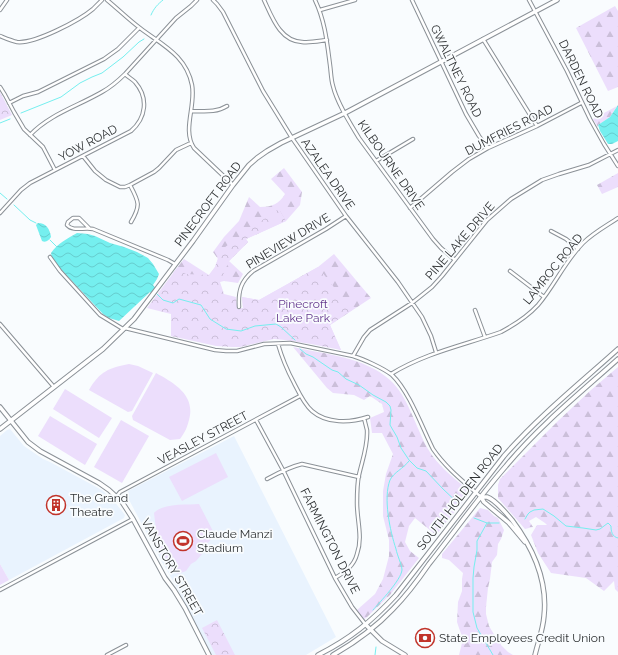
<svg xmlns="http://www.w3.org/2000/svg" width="618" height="655" viewBox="0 0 618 655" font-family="Raleway,sans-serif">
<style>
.built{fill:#e9f3fe}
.green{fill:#ecdefc}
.forest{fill:url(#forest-firs)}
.park{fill:url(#park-crowns)}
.water{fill:url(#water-waves)}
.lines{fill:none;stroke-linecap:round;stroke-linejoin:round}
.stream{stroke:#75efef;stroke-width:1}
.minor-casing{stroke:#8b9197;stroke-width:4.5}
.tertiary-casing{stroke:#8b9197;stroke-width:5.5}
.secondary-casing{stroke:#8b9197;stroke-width:5.5}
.minor{stroke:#fff;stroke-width:2.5}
.tertiary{stroke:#fff;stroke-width:3.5}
.secondary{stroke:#fff;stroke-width:3.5}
.labels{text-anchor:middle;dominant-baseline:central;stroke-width:3.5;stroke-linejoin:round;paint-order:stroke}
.street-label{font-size:12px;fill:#2f3234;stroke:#f9fcfe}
.park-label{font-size:12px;fill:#64378d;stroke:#f9fcfe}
.poi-label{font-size:12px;fill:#2f3234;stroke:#f9fcfe;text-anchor:start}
</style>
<defs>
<pattern id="forest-firs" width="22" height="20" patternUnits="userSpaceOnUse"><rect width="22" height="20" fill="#ecdefc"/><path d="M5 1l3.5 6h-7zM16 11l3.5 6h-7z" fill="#cbbfd9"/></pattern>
<pattern id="park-crowns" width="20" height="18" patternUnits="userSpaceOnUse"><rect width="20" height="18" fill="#ecdefc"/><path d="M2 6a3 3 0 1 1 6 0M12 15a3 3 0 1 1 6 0" fill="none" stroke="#cbbfd9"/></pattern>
<pattern id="water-waves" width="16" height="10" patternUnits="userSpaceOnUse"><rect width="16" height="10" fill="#75efef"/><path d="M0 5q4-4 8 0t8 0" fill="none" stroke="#66cdce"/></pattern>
</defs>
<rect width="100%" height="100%" fill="#f9fcfe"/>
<!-- built -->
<path class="built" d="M10 429 24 446 43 459 50 462 102 490 114 501 125 515 124 518 9 580 0 564V436L7 430Z
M234 436 336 637 306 655H212L176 586 162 562 127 496 128 491Z"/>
<!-- green -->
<path class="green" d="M129 364 138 366 153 373 132 411 128 412 89 390C100 371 109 368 129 364Z
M156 373C174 383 196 395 189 420 187 428 185 432 180 439L170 440 133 420 132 416Z
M65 389 112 418 99 438 53 409Z
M50 416 97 444 85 465 38 436Z
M121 420 149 436 122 483 94 467Z
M216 453 228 477 182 501 169 477Z
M199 504 215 535 205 546 202 554 196 561 191 564 186 571 178 574C171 571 166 563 165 555L159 554 154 513C162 503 187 505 199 504Z
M0 564 9 580 0 585Z"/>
<!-- forest -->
<path class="forest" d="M615 6 618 11V87L608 91 576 28Z
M617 106 610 117 598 125V127L593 119Z
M284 168 302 192 300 205 286 221 246 239 248 242 229 261 243 274 238 283 224 281 220 282 173 273 184 259 209 275 215 267 218 259 213 252 224 237 239 221 249 197 260 207C272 207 279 204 285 194L271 179Z
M618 173V187L602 194 597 185Z
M334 254 371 298 330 325 341 350 233 316 236 297 237 309 243 308 242 297 259 300 318 267Z
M293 347C324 354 365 357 390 380 408 396 416 428 428 449 438 466 454 478 468 490L469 494 436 535 415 518 409 526 405 542 410 551 419 558 390 595 366 618 364 619 357 610 375 594 383 579 389 556V540L383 516V491L386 474 393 454 382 433H372L370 418 384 412 382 404 370 396 364 400 354 395 333 393 327 388Z
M618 367V592L615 589 614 581 604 591 586 578 551 573 538 553 531 535 537 525H547L545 523 536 517 529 521 533 527 525 529 498 498V485L500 479 559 420 591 390Z
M480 508 488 510 494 516 498 518 504 530 501 539 498 544 497 555 492 562 490 579 488 588 486 607V614L489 626 495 636 500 641 501 645 508 652 513 655H459L463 639 459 628 457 622 458 602 462 591V579L463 573 449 560 442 558V554Z"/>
<!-- park -->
<path class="park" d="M0 92 12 115 0 120Z
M279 209 286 221 246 239 248 242 229 261 220 282 224 294 236 297 237 309 243 308 242 297 259 300 318 267 352 310 330 325 341 350 311 344 285 340 274 339 240 347H232L216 346 171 336V314L147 308 177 268 186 274 209 275 215 267 221 250 268 216Z
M217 620 235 655H216L202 628Z"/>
<!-- water -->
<path class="water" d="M618 105V141L612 144H608L600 131 598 125 610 117Z
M38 223C46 223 50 229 51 237 49 240 46 243 42 241L36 225Z
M77 233 88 234 95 236 110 243 124 247 137 252 148 258 153 264 159 274 157 279 153 285 158 291 154 297 150 292 119 321 109 318 103 314 57 265 52 258 51 253C57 244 68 238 77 233Z"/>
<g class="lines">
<!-- stream -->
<path class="stream" d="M151 15C154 8 158 4 163 0
M21 113 61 97 80 83 92 77 102 73 123 57 139 42 144 39
M0 123 10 119
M0 193 7 199
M14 205 30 220 36 223
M50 240 57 247
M156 293 163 300 173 303 179 299 201 305 210 319 226 329 241 331 255 326 276 324 281 327 295 340
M300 349 306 354 313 357 332 370 338 372 346 379 359 385 373 395 386 402 390 406 391 410 390 425 397 437 401 448 409 460 417 468 426 471 443 489 460 505
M474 518 487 523H499
M525 519 528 514 530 512 534 510 543 509 554 516 566 526 583 528 596 530 600 529 608 523 611 526C611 531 612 537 618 538
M487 523 477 541V550L474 567 473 578V612L477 628 493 655
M373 610C380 602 401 580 402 570 402 565 397 555 396 549 390 531 383 498 390 480 394 472 403 469 409 461
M375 655 376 647"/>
<defs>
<path id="minor" d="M107 0C118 9 129 20 140 28 162 45 186 55 192 85 196 106 182 130 194 148L233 185
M213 0 217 4 223 12 263 91 292 138 346 216 398 282 422 317 431 336 436 352
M264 0C272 17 280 41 302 42 310 43 319 41 327 40
M315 0C325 21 327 42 330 65 331 72 331 80 333 86 337 103 350 123 359 138L433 239 441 248 455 260
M412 0 466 114 479 136 488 148
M529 0 567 71 590 119 604 144 618 166
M0 10 7 0
M320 10 355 0
M0 36C5 38 12 41 17 42 35 44 80 20 93 9 96 6 99 3 102 0
M483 39 537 126
M0 87 5 95 14 112 24 129 43 147 55 170
M9 103 23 96 38 92 104 59 118 49 139 28
M191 111C204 111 216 113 227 106
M30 135C50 114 78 106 102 92 111 87 118 81 125 74L176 18 191 6 197 0
M83 156 95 171 106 180 120 187H125L130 185 154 172 159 168 176 150 191 143
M376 161 413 139
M130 185C139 202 141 205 131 222
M410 208 452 172 469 159 488 148 537 126 581 103
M0 213 21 190 30 183 131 131C146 118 149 98 135 82 132 79 128 77 125 74
M89 228 79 218H73L68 222 67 225C73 232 84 227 93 229L168 260 175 264
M551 231 566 239 578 249
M50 257 60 271 100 315 123 329
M510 271 544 297
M239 307C238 291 241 281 253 271L326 229 346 216
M475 310 485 337
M0 324 54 387
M125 328 215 350 226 351H237L264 344 290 343 353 356C363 359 383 368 392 375 409 391 422 427 433 449 446 468 464 482 481 497
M278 344C282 358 287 370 294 383 299 393 304 404 312 411 327 424 350 423 368 417
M353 356 364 337 370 330 412 303 432 287 442 276 487 220 511 199 542 180 559 174 589 165 618 150
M391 374C425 353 464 345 501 332 514 325 528 316 538 305 555 285 565 261 583 243 593 233 606 226 618 218
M256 420 283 470 335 578 352 607 366 625
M267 479C278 473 289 467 302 464L359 477
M116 497 120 492 300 396
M335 578C345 572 354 566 357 554 363 537 357 521 357 503 357 494 357 484 359 475 362 461 368 446 367 430 366 426 365 422 364 418
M0 590 133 519
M107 655 126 645"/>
<path id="tertiary" d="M0 407 28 442 40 451 99 483 109 490 122 502 133 519 165 578 174 590 185 608 209 655
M0 429 103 349 134 319 193 241 233 185 249 165 257 158 267 151 281 143 345 113 557 0
M481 497C483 497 485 497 487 497 494 499 507 514 512 520 533 548 548 580 544 616 543 630 538 642 535 655
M481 497 484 502 509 523 525 542
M366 625 382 641 405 655"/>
<path id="secondary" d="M318 655C350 639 372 621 396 595L504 456C538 417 579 384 618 349
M333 655C354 643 376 627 393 609 407 595 418 580 429 564 455 531 479 497 506 466 539 426 580 393 618 359"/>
</defs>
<!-- minor casing -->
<use href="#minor" class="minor-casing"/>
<!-- tertiary casing -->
<use href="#tertiary" class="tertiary-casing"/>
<!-- secondary casing -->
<use href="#secondary" class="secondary-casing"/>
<!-- minor -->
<use href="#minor" class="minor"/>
<!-- tertiary -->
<use href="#tertiary" class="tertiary"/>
<!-- secondary -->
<use href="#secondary" class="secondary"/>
</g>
<!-- icons -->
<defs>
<symbol id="building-ring" viewBox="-11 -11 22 22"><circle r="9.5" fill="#f9fcfe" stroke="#c1342b" stroke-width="1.5"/><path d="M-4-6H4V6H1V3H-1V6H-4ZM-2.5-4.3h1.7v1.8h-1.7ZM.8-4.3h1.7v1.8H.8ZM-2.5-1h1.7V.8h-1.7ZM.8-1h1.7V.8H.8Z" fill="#c1342b"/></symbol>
<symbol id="stadium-ring" viewBox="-11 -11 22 22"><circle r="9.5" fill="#f9fcfe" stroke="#c1342b" stroke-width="1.5"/><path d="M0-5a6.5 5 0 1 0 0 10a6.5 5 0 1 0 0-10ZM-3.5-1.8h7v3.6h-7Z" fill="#c1342b"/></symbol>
<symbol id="bank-ring" viewBox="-11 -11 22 22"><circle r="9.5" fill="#f9fcfe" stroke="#c1342b" stroke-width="1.5"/><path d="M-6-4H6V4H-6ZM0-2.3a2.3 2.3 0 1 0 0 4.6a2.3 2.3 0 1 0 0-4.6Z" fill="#c1342b"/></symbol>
</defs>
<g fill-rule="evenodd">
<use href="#building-ring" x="45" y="494" width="22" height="22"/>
<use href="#stadium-ring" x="172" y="530" width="22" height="22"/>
<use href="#bank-ring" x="414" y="627" width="22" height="22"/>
</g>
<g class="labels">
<!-- street labels -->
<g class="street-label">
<text transform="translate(456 71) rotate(64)">GWALTNEY ROAD</text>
<text transform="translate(581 79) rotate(64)">DARDEN ROAD</text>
<text transform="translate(509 130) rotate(-27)">DUMFRIES ROAD</text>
<text transform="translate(88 143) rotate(-28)">YOW ROAD</text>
<text transform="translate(391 165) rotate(55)">KILBOURNE DRIVE</text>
<text transform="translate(328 174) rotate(55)">AZALEA DRIVE</text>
<text transform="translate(208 204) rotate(-53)">PINECROFT ROAD</text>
<text transform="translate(288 241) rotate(-31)">PINEVIEW DRIVE</text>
<text transform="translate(460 241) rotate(-49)">PINE LAKE DRIVE</text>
<text transform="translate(553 269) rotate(-51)">LAMROC ROAD</text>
<text transform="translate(203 438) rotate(-28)">VEASLEY STREET</text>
<text transform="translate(460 497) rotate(-52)">SOUTH HOLDEN ROAD</text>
<text transform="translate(330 541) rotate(63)">FARMINGTON DRIVE</text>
<text transform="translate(172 567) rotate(60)">VANSTORY STREET</text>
</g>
<!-- park labels -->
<g class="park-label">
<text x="303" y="304">Pinecroft<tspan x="303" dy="14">Lake Park</tspan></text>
</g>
<!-- poi labels -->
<g class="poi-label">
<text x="70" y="498">The Grand<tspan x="70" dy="14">Theatre</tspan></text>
<text x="197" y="534">Claude Manzi<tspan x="197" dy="14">Stadium</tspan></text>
<text x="439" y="638">State Employees Credit Union</text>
</g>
</g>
</svg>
